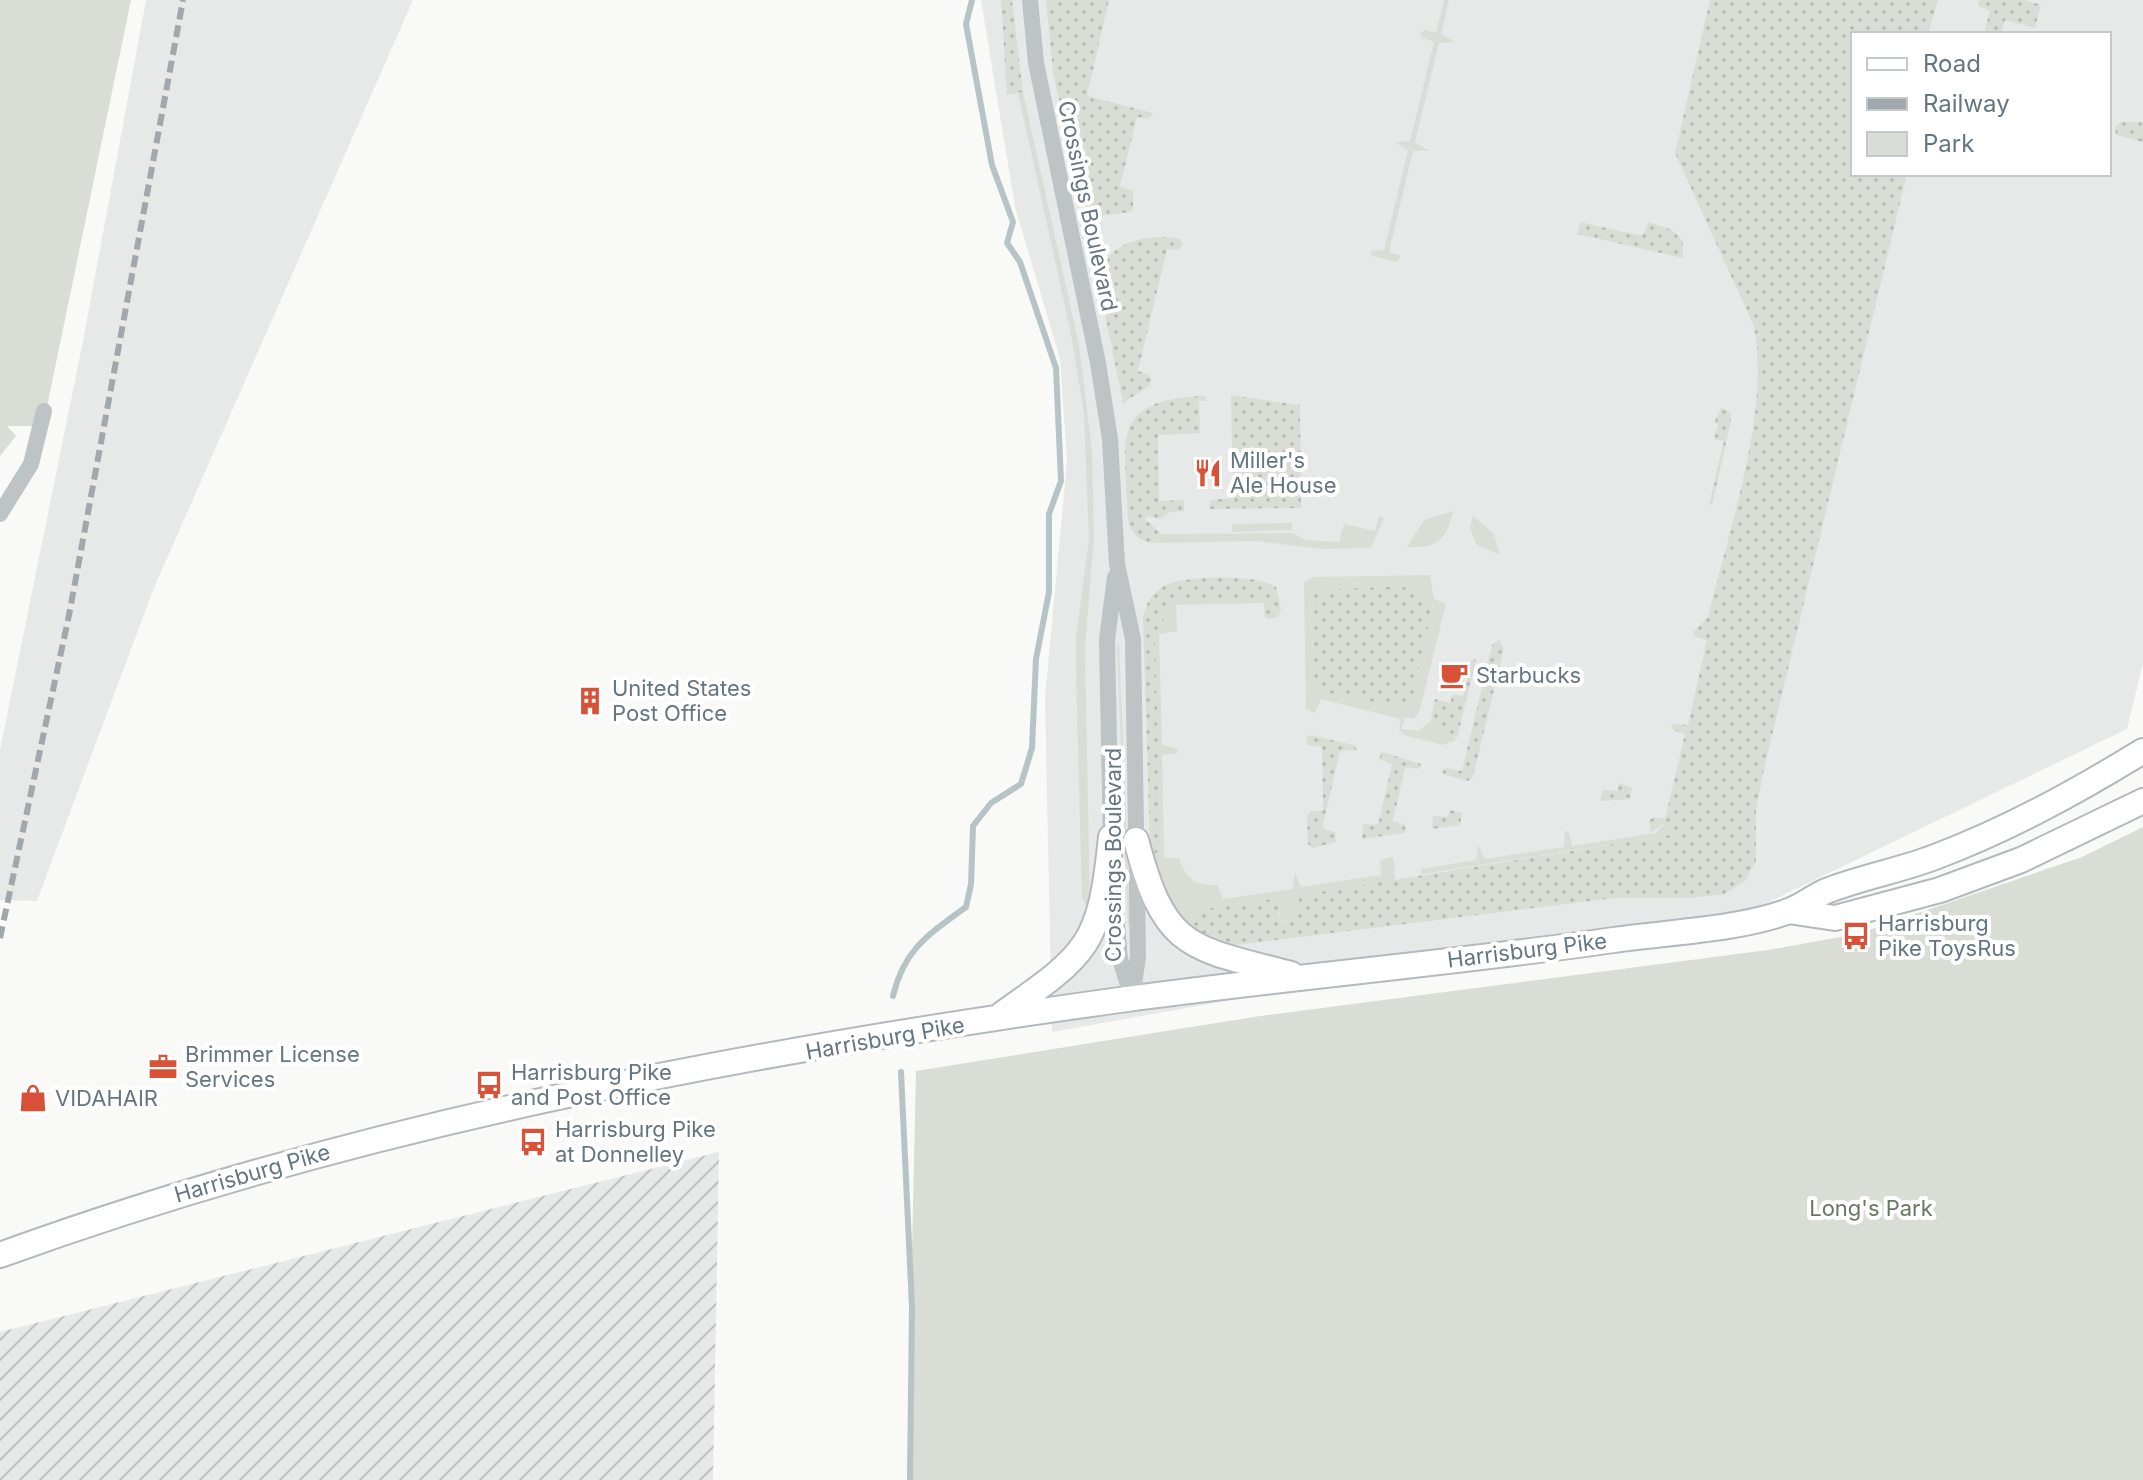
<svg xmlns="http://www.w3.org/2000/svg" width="2143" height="1480" viewBox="0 0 2143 1480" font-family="Inter,sans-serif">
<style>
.built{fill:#e7e8e8;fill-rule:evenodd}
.industrial{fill:url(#industrial-furrows)}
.grass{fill:url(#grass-dots)}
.green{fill:#d9ddd6;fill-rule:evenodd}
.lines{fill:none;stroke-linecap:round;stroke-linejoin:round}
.stream{stroke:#b7c4c7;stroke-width:6}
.primary-casing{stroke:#b4b9bd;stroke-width:28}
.minor{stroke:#bec3c6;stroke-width:16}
.primary{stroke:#fff;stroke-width:24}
.rail{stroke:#a0a8ad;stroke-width:6;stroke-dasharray:12 6;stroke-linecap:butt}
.labels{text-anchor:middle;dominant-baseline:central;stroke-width:8;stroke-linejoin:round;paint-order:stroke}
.street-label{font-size:22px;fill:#667680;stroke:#fff}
.poi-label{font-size:22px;fill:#667680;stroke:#fff;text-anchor:start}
.park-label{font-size:22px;fill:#697864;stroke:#fff}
</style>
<defs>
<pattern id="industrial-furrows" width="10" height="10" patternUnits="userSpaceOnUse" patternTransform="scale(2)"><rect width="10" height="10" fill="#e7e8e8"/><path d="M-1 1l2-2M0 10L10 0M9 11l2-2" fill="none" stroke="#bfc1c1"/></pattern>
<pattern id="grass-dots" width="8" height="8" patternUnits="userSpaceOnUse" patternTransform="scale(2)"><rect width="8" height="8" fill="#d9ddd6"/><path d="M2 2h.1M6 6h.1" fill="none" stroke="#b4b8b3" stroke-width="1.8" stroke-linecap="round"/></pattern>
</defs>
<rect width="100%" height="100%" fill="#f9f9f7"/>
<!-- built -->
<path class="built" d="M146 0H413L153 590 37 901 0 900V750L84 336Z
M981 0H2143V663L2127 729 1721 925 1467 958 1052 1032 1045 698 1067 461 1060 359 1015 207ZM1853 34H2109V174H1853Z"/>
<!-- industrial -->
<path class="industrial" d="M719 1152 713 1480H0V1332Z"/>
<!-- grass -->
<path class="grass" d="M1001 0H1012L1023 92 1007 95Z
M1046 0H1109L1087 96 1153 113 1149 119 1137 117 1120 186 1133 191V210L1130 212 1099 216 1081 202 1053 72Z
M1710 0H1938L1928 34H1853V174H1907L1764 769 1756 810V861L1745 881 1724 894 1691 898H1615L1235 945C1180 945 1158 891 1150 844L1143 617C1146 604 1152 593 1164 586 1181 575 1261 574 1276 587L1281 610 1278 617 1269 619 1265 617 1263 599 1174 601 1155 635 1161 853 1157 852 1166 892 1185 919 1210 908 1271 899 1279 907V915L1285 922H1291L1298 913 1297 904 1301 895 1670 835 1663 824 1651 833 1649 820 1654 817 1665 819 1685 734 1673 730 1671 724 1688 725 1707 640 1695 637 1693 632 1708 617C1727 536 1773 405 1753 324L1675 153Z
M1979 0H2024L2041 5 2035 28 2005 20 2001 34H1984L1990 11 1978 6Z
M2120 122H2143V142L2116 135 2115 127Z
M1580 222 1642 236 1649 222 1672 230 1683 241V258L1577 234Z
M1168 237 1180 239 1183 244 1179 250 1167 249 1138 371 1150 375 1152 380 1148 387 1123 403 1099 285C1102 246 1134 236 1168 237Z
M1231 395 1300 405 1301 508 1210 509V500L1233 498Z
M1206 396V401H1199L1200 433 1158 435 1159 501 1184 500V511L1170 512 1160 519 1148 516 1145 519 1161 534 1156 543C1141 543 1131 534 1128 520 1125 440 1108 399 1206 396Z
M1721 408 1731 412V421L1712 505 1709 504 1724 441 1714 439 1718 424 1714 423Z
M1402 586 1433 605 1410 709 1315 691 1311 617 1314 590Z
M1499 640 1504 648 1473 777 1468 781 1445 775 1442 771 1446 768 1462 771 1492 645Z
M1472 659 1476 660 1457 738 1431 720 1435 699 1450 703 1453 694 1463 696Z
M1310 735 1354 745 1357 750 1340 751 1322 829 1335 832 1336 842 1312 848 1308 844 1307 816 1311 811H1323L1322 747 1307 745 1306 739Z
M1382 752 1421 764 1419 769 1405 767 1393 821 1404 824 1406 830 1404 833 1362 839 1363 824 1378 825 1392 764 1379 759Z
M1619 783 1632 788 1630 799 1600 801 1603 790 1617 791Z
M1450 810 1462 813 1460 825 1432 829 1433 816 1448 817Z"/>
<!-- green -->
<path class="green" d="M0 0H131L43 426H7L16 436 0 456Z
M1444 0H1449L1441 34 1455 42 1439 43 1415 142 1429 151H1413L1389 252 1401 256 1396 262 1372 256 1370 251 1384 250 1408 150 1395 142 1410 141 1434 42 1423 38 1420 33 1425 30 1436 33Z
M1023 92 1079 345 1092 451 1094 536 1085 647 1090 911 1082 898 1076 670V637L1089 540 1084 413 1070 329 1018 93Z
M1453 511C1446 541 1438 548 1407 547L1424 520Z
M1379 516 1384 518 1371 548 1321 549 1256 541 1156 543 1161 534 1293 533 1305 540 1339 542 1344 524 1375 531Z
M1473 516 1494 534 1500 555 1476 544 1470 528Z
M1292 523V530L1232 532V524Z
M1430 575 1434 599 1446 604 1419 713 1413 719 1405 717 1401 729 1419 731 1431 720 1448 729 1456 740 1443 745 1403 735 1399 730 1401 719 1321 699 1315 713 1306 709 1304 583 1314 577ZM1402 586 1433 605 1410 709 1315 690 1311 617 1314 590Z
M1263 598V603L1176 605 1177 631 1159 634 1162 745 1178 749 1177 753 1162 755 1164 858H1179C1186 879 1195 886 1218 885L1223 899 1293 889 1295 873 1301 887 1381 875 1380 860 1392 857 1394 860 1395 880 1301 895 1297 904 1298 919 1291 922 1281 920 1279 907 1271 899 1210 908 1185 919 1166 892 1156 852 1161 853 1155 635 1174 601Z
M1119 643 1130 925 1128 927 1117 645Z
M1667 821 1674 826 1670 835 1422 874 1421 869 1476 860 1478 845 1485 859 1564 847 1565 831 1569 832 1572 846 1656 833Z
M2143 827V1480H907L916 1071 1260 1016 1768 950 1857 934 2082 857Z"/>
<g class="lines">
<!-- stream -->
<path class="stream" d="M893 996C904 949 929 934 966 907L971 884 973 826 991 803 1021 784 1032 748 1036 659 1049 592V514L1061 481 1056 368 1020 262 1007 243 1013 222 992 165 966 24 972 0
M901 1072 912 1307 910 1480"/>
<defs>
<path id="primary" d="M1136 840C1165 950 1188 947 1291 974
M1788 911 1835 918 1940 890 2021 860 2143 801
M1002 1014C1089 953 1100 945 1111 837
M0 1255C360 1124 749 1051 1127 999 1289 977 1452 963 1614 940 1669 932 1738 930 1789 911 1803 906 1815 895 1829 890 1863 877 1901 870 1935 857 2009 829 2076 792 2143 751"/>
</defs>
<!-- primary casing -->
<use href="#primary" class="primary-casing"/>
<!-- minor -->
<path class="minor" d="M1030 0 1036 63 1098 363 1110 439 1117 564 1133 639 1138 957 1132 998
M0 514 31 464 44 411
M1111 845 1107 640 1115 577
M1113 880 1120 959 1131 995"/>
<!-- primary -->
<use href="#primary" class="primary"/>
<!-- rail -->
<path class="rail" d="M0 938 69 615 183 0"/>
</g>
<!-- icons -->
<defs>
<symbol id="restaurant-bare" viewBox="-9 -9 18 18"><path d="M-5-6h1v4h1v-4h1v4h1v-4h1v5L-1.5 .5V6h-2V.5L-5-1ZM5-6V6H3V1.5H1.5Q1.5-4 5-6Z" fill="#d95136" stroke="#fff" stroke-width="2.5" paint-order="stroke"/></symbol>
<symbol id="cafe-bare" viewBox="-9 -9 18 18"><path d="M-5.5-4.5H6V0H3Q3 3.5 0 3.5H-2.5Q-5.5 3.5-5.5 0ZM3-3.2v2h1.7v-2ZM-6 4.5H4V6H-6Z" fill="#d95136" stroke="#fff" stroke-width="2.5" paint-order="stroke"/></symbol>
<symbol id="building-bare" viewBox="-9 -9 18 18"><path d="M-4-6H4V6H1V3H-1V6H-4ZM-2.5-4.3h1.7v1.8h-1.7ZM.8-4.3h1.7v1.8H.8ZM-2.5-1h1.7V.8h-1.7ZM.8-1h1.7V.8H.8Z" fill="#d95136" stroke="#fff" stroke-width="2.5" paint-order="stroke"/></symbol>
<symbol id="bus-bare" viewBox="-9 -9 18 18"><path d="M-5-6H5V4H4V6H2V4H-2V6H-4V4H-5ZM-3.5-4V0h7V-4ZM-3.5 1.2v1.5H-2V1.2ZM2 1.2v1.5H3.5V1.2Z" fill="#d95136" stroke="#fff" stroke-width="2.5" paint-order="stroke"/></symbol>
<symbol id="office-bare" viewBox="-9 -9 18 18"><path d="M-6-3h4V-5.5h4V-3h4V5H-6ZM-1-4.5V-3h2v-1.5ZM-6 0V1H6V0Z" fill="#d95136" stroke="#fff" stroke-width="2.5" paint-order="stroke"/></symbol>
<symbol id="shop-bare" viewBox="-9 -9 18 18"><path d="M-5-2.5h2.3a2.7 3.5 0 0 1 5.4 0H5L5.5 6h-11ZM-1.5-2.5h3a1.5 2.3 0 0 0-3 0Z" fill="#d95136" stroke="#fff" stroke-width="2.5" paint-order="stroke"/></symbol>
</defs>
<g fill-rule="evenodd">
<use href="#restaurant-bare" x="1188" y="453" width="40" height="40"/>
<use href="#cafe-bare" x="1434" y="655" width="40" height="40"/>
<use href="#building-bare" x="570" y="681" width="40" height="40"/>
<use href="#bus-bare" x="1836" y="916" width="40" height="40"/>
<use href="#office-bare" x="143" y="1047" width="40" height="40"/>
<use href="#bus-bare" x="469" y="1065" width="40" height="40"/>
<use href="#shop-bare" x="13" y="1078" width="40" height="40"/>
<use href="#bus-bare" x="513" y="1122" width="40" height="40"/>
</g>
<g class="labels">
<!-- street labels -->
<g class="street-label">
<text transform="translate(1088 206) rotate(78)">Crossings Boulevard</text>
<text transform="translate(1113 855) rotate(-90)">Crossings Boulevard</text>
<text transform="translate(1527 950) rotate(-7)">Harrisburg Pike</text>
<text transform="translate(885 1038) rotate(-10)">Harrisburg Pike</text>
<text transform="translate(252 1173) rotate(-16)">Harrisburg Pike</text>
</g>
<!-- poi labels -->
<g class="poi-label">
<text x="1230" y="460">Miller's<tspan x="1230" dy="25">Ale House</tspan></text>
<text x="1476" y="675">Starbucks</text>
<text x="612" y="688">United States<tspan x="612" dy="25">Post Office</tspan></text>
<text x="1878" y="923">Harrisburg<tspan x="1878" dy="25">Pike ToysRus</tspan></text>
<text x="185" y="1054">Brimmer License<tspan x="185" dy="25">Services</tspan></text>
<text x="511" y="1072">Harrisburg Pike<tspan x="511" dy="25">and Post Office</tspan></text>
<text x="55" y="1098">VIDAHAIR</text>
<text x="555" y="1129">Harrisburg Pike<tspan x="555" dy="25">at Donnelley</tspan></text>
</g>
<!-- park labels -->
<g class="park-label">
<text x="1871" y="1208">Long's Park</text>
</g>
</g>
<!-- legend -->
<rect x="1851" y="32" width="260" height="144" fill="#ffffff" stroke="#c2c8cc" stroke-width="2"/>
<rect x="1867" y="58" width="40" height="12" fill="#ffffff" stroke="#c2c8cc" stroke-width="2"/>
<text x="1923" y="72" font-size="24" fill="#667680">Road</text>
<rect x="1867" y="98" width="40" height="12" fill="#a0a8ad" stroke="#c2c8cc" stroke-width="2"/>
<text x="1923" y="112" font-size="24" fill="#667680">Railway</text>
<rect x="1867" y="132" width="40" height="24" fill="#d9ddd6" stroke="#c2c8cc" stroke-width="2"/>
<text x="1923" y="152" font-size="24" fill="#667680">Park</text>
</svg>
